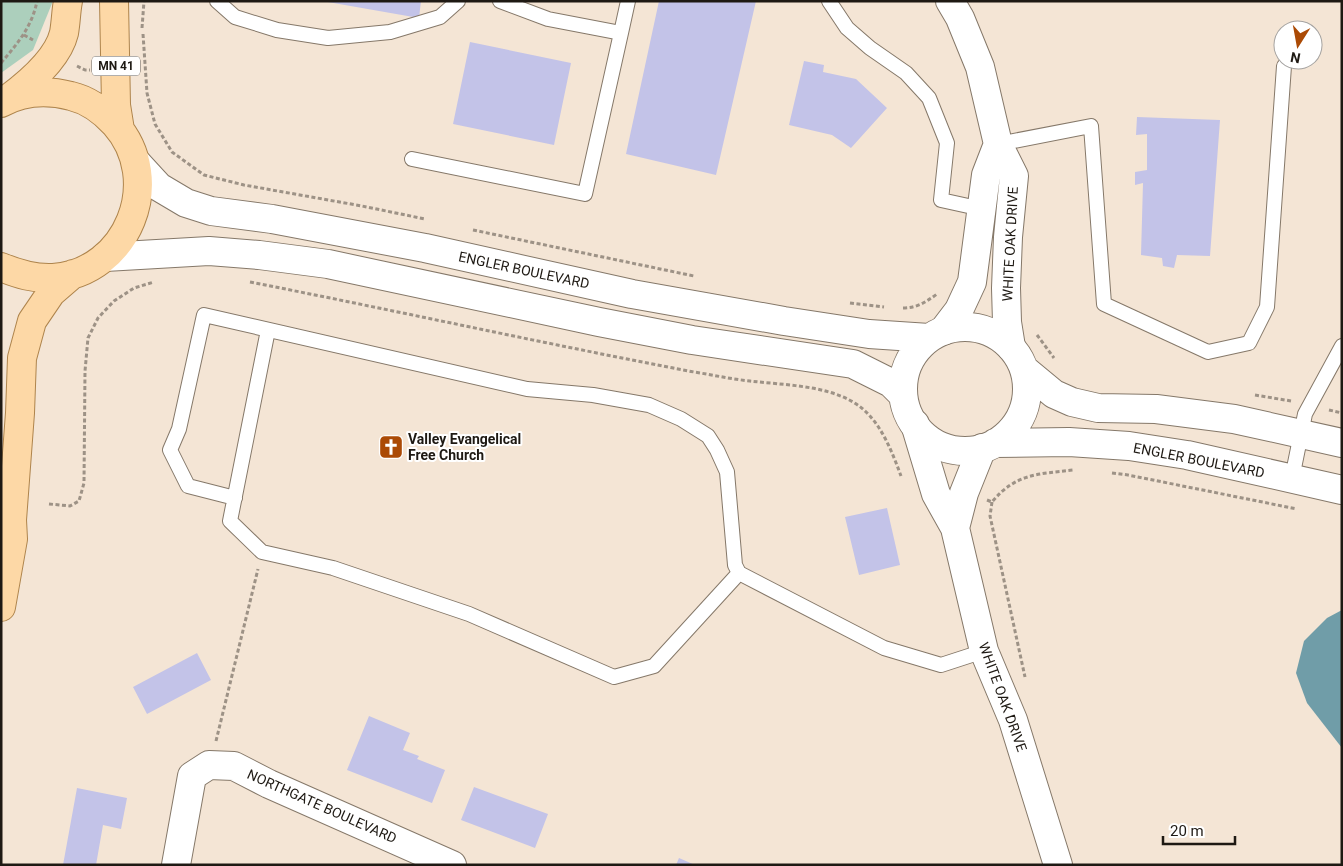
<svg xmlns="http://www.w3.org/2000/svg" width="1343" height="866" viewBox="0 0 1343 866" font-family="Roboto,sans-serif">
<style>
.green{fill:#accfbc}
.water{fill:#709da8}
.building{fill:#c3c3e8}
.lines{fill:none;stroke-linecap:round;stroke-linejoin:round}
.lane-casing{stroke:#857869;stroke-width:16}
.street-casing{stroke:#857869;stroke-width:30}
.secondary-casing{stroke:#857869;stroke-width:30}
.primary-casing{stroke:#ae844c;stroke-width:30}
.path{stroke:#9d9286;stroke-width:3;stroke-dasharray:4 2.5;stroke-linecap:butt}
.lane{stroke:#fff;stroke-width:14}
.street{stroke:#fff;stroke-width:28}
.secondary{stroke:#fff;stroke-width:28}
.primary{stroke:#fdd8a6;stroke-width:28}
.labels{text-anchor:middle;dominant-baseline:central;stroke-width:4;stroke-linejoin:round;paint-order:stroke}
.shield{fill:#fff;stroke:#625e5a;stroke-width:1}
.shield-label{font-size:12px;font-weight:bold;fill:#1e1913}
.street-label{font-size:14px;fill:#1e1913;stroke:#fff}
.poi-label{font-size:14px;font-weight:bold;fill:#1e1913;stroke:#fff;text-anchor:start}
</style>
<rect width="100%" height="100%" fill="#f4e5d5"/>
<!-- green -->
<path class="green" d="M1 1H53L33 50 1 73Z"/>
<!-- water -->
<path class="water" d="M1342 610V748L1307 703 1296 673 1304 641 1327 618Z"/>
<!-- building -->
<path class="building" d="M322 1H421L419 18Z
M659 1H756L716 175 626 154Z
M470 42 571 63 554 145 453 124Z
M804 61 824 65 823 72 856 79 887 108 851 148 832 135 789 125Z
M1137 117 1220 120 1210 256 1177 255 1174 268 1163 266 1162 258 1141 255 1143 183 1135 185V172L1147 170V134L1136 135Z
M887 508 900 565 859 575 845 517Z
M197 653 211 680 147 714 133 687Z
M369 716 410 733 403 750 419 756 417 759 445 770 432 803 347 770Z
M474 787 548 814 535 848 461 820Z
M77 788 127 798 121 829 103 825 96 865H63Z
M679 858 695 865H676Z"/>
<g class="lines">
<defs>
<path id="lane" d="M217 1 235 17 277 30 328 38 390 32 440 17 458 1
M500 1 548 19 621 33 628 1
M829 1 847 28 870 48 906 73 929 98 947 143 941 200 982 209
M998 144 1091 126 1104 304 1208 352 1249 343 1267 307 1284 66
M412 159 585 194 621 33
M268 330 230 521 262 552 333 568 469 614 614 677 654 666 739 573
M1292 478 1305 414 1342 346
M235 498 188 486 170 450 179 429 204 315 527 389 593 395 649 405 681 419 708 436 717 450 727 472 735 565 739 573 884 648 941 665 984 651"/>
<path id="street" d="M950 1 960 18 980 67 998 144 1014 176 1008 237 1006 288 1007 322 1011 347
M943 331 959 310 972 282 986 175 998 144
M915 424 936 494 955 528 984 651 1013 720 1058 865
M955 528 964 493 982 448
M176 865 192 776 209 765 234 766 269 784 452 865"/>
<path id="secondary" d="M136 162 159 187 186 203 211 211 272 219 425 248 632 294 784 321 869 334 929 338
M105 257 209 251 259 255 328 264 599 322 692 340 853 364 891 383 903 395
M903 389a62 62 0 1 1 124 0a62 62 0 1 1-124 0Z
M1025 370 1054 394 1072 402 1098 408 1156 409 1234 419 1342 443
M995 443 1069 442 1129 446 1187 455 1342 490"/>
<path id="primary" d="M114 1 116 105 120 130
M9 98C29 83 58 58 64 33 66 22 66 11 68 1
M1 103C23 91 48 90 71 96 88 100 103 111 115 124 165 180 128 273 53 278 34 279 18 274 1 267
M1 607 13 539 12 520 20 413 22 358 32 321 51 293 73 274"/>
</defs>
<!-- lane casing -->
<use href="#lane" class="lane-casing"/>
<!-- street casing -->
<use href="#street" class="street-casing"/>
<!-- secondary casing -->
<use href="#secondary" class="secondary-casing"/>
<!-- primary casing -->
<use href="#primary" class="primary-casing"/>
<!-- path -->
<path class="path" d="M142 28 144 1
M143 34 147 93 155 124 172 152 204 175 244 185 362 206 425 219
M24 35 33 40
M1 63C17 44 32 27 37 1
M77 66 85 70H90
M473 230 694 276
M250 282C398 311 546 344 694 372 713 375 731 379 750 381 783 385 824 385 853 402 879 417 891 449 901 476
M850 303 884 307
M903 308C917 308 926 302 937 294
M1037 335 1054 358
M1255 395 1291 401
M1329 410 1342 413
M1112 473 1128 475 1297 509
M987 500 992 502C1016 473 1039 474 1073 470
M992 502 990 516 1025 677
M49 504 70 506 79 501 84 483 85 371 88 338 98 318 114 301 134 288 154 282
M216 741 258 569"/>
<!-- lane -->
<use href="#lane" class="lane"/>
<!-- street -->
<use href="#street" class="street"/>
<!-- secondary -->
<use href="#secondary" class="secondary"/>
<!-- primary -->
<use href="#primary" class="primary"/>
</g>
<!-- icons -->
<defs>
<symbol id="church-square" viewBox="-11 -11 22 22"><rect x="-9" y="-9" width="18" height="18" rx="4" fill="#ab4a05" stroke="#fff"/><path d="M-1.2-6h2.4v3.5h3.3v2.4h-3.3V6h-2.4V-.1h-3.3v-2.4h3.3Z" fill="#fff"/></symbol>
</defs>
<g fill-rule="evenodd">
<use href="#church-square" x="377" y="433" width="28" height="28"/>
</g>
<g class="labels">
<!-- shield labels -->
<rect class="shield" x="92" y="56.5" width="48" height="19" rx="4"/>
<g class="shield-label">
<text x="116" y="66">MN 41</text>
</g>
<!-- street labels -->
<g class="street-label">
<text transform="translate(1010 244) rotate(-87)">WHITE OAK DRIVE</text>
<text transform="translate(524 270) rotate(12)">ENGLER BOULEVARD</text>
<text transform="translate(1199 460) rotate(11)">ENGLER BOULEVARD</text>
<text transform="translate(1003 697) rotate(70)">WHITE OAK DRIVE</text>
<text transform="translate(322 806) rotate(24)">NORTHGATE BOULEVARD</text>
</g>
<!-- poi labels -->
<g class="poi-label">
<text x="408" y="439">Valley Evangelical<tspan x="408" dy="16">Free Church</tspan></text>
</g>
</g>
<!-- border -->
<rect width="1343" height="866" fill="none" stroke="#1e1913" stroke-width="5"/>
<!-- north arrow -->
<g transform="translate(1298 45) rotate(191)"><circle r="24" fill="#ffffff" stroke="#a5a3a1"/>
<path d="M0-4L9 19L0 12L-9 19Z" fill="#ab4a05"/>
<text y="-8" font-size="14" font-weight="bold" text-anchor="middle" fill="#1e1913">N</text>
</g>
<!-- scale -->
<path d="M1163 836v8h72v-8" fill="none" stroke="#1e1913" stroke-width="2.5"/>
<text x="1170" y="836" font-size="15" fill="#1e1913" stroke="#ffffff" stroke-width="4" paint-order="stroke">20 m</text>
</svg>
